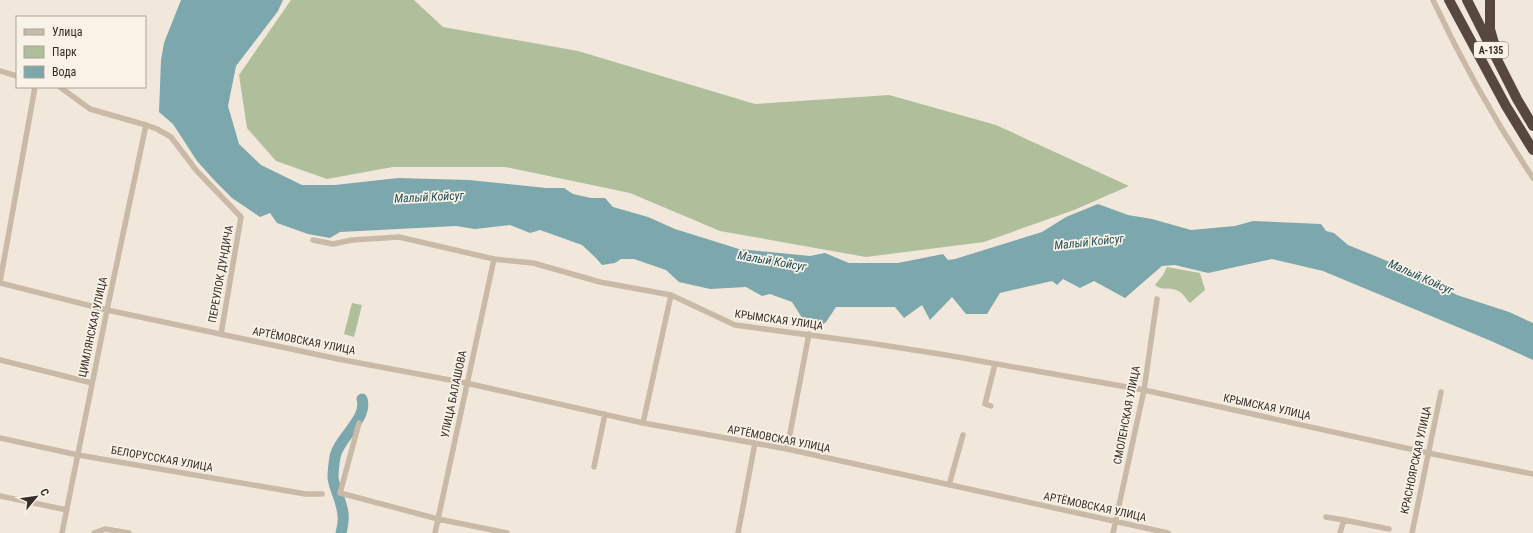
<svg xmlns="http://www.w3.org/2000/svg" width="1533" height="533" viewBox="0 0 1533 533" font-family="'Roboto Condensed',sans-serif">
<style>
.green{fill:#b0bf9b}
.water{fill:#7ba7ad}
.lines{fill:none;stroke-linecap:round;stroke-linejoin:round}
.river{stroke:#7ba7ad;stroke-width:11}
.street{stroke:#c9b9a7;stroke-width:5.5}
.highway{stroke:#56483f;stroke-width:10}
.labels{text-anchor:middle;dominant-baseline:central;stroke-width:3.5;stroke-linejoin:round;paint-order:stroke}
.shield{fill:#f9f2e7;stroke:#706861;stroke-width:1}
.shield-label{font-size:10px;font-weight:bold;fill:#352d27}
.street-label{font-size:11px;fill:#352d27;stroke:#f9f2e7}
.water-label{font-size:12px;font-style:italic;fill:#1e4d56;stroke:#f9f2e7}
</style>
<rect width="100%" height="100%" fill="#f1e8db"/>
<!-- green -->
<path class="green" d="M291 0H414L443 27 578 51 755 104 889 95 996 125 1129 186 1074 210 984 242 866 257 720 231 630 193 505 167H393L327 179 276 161 247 128 239 75Z
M1167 267 1200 273 1205 290 1190 303C1185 298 1183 292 1176 290 1169 287 1162 291 1155 285L1163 275Z
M352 303 362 305 354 337 344 334Z"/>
<!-- water -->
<path class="water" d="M181 0H283L278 11 236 66 228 106 239 144 261 165 302 185H335L398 178 469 180 546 188H564L573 194 591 198H605L613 207 648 217 675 229 739 249 810 256 825 253 849 263H898L943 254 948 260 955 259 1042 232 1066 217 1098 204 1128 215 1152 219 1191 230 1235 226 1253 221 1321 224 1326 231 1334 233 1348 245 1412 271 1457 295 1509 312 1533 323V360L1491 341 1323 271 1272 259 1208 273 1175 265 1162 266 1125 298 1094 281 1080 288 1063 279 1057 285 1052 281 1000 293 987 314H966L952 297 930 320 922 305 904 318 895 307H836L826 322 814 331 806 324 792 302 770 294 762 296 746 287 710 289 679 282 666 270 634 259H621L615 263 602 265 596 258 582 245 540 230 530 233 510 225 475 229 456 226 340 232 330 238 308 234 277 223 270 213 260 217 232 198 215 181 197 161 173 124 159 112 161 60 164 43Z"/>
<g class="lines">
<!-- river -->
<path class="river" d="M341 533C342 529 343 525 343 521 345 507 335 492 333 478 333 472 334 463 335 457 339 437 368 419 362 399"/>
<!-- street -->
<path class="street" d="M1433 0C1462 62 1495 121 1533 178
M0 71 17 76
M60 87 90 109 146 125 157 129 171 137 196 170 241 217 221 334
M313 240 333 244 352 240 399 237 494 259 533 263 600 282 671 295 735 325 869 343 946 355 1144 390 1428 453 1533 474
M0 282 35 87
M0 283 107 310 338 359 466 383 643 423 787 449 1168 533
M0 360 92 383
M991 406 985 404 995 364
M359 423 340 493 438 519 507 533
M643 423 671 295
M0 438 78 455 306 494H322
M787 449 809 334
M594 467 605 414
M949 485 963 435
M0 496 67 510
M1326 517 1344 520 1340 533
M1344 520 1389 529
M62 533 107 310 146 125
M94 533 105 529 129 533
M435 533 494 259
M738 533 755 443
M1113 533 1144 390 1157 299
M1412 533 1441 392"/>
<!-- highway -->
<path class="highway" d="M1449 0 1506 106 1533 150
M1467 0 1517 99 1533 126
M1490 0V29L1496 50"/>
</g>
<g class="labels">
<!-- shield labels -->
<rect class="shield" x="1474" y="42" width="34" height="16" rx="3"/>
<g class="shield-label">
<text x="1491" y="50">А-135</text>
</g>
<!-- street labels -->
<g class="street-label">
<text transform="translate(221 274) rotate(-80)">ПЕРЕУЛОК ДУНДИЧА</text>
<text transform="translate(779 320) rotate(8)">КРЫМСКАЯ УЛИЦА</text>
<text transform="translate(93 327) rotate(-78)">ЦИМЛЯНСКАЯ УЛИЦА</text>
<text transform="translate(304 341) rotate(11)">АРТЁМОВСКАЯ УЛИЦА</text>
<text transform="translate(454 394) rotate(-78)">УЛИЦА БАЛАШОВА</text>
<text transform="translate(1267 407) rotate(12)">КРЫМСКАЯ УЛИЦА</text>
<text transform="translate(1127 415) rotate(-79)">СМОЛЕНСКАЯ УЛИЦА</text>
<text transform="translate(779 439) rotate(11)">АРТЁМОВСКАЯ УЛИЦА</text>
<text transform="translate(162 459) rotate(10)">БЕЛОРУССКАЯ УЛИЦА</text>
<text transform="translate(1416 460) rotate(-78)">КРАСНОЯРСКАЯ УЛИЦА</text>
<text transform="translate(1095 507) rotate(12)">АРТЁМОВСКАЯ УЛИЦА</text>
</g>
<!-- water labels -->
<g class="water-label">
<text transform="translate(429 197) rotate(-3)">Малый Койсуг</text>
<text transform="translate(1089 242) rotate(-6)">Малый Койсуг</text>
<text transform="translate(772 261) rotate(10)">Малый Койсуг</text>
<text transform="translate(1421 277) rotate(24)">Малый Койсуг</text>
</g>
</g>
<!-- legend -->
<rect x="16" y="16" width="130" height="72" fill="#f9f2e7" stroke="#aba39a"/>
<rect x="24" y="29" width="20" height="6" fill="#c9b9a7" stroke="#aba39a"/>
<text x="52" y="36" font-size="12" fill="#352d27">Улица</text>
<rect x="24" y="46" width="20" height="12" fill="#b0bf9b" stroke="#aba39a"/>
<text x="52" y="56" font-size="12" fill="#352d27">Парк</text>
<rect x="24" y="66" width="20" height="12" fill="#7ba7ad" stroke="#aba39a"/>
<text x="52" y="76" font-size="12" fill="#352d27">Вода</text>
<!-- north arrow -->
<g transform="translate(36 497) rotate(61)" stroke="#f9f2e7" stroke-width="3" paint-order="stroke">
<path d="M0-3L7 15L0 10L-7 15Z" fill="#352d27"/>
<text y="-6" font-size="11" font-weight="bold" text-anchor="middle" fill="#352d27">С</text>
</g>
</svg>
